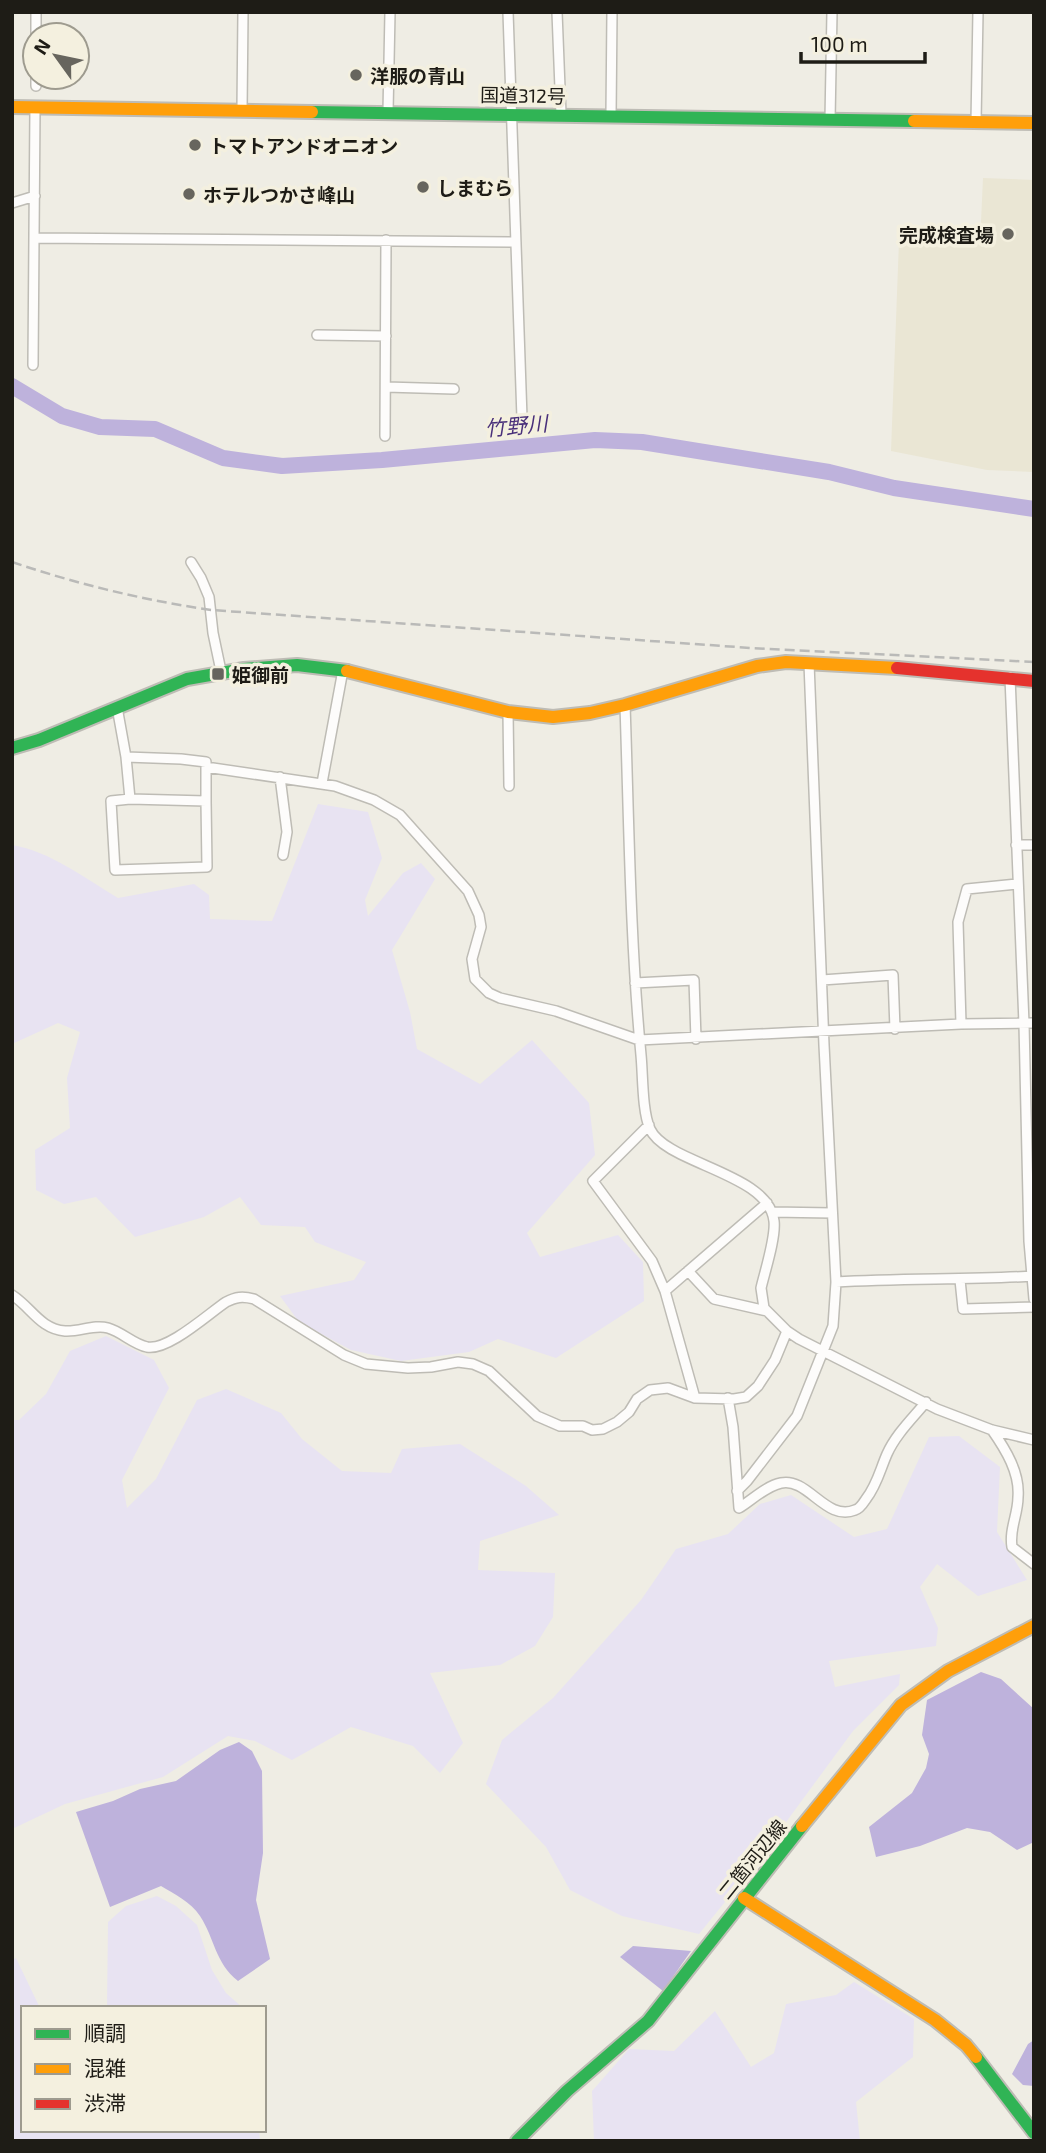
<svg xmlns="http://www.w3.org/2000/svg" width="1046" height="2153" viewBox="0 0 1046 2153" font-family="'Exo 2','Noto Sans JP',sans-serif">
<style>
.built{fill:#eae6d4}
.green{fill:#e8e3f2}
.water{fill:#beb2dc}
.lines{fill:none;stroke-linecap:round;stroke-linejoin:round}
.river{stroke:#beb2dc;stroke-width:16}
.street-casing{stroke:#bebcb5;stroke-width:12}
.fast-casing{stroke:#bebcb5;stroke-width:16}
.slow-casing{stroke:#bebcb5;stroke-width:16}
.jam-casing{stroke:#bebcb5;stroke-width:16}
.street{stroke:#fdfcfb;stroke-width:9}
.fast{stroke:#30b455;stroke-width:12}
.slow{stroke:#ff9f0a;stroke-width:12}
.jam{stroke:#e5322d;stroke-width:12}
.rail{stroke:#babab8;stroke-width:2.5;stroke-dasharray:10 5;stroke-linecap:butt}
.poi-dot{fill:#67655e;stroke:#f4f0df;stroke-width:2.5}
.labels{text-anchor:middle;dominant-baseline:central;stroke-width:7;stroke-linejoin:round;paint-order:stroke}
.poi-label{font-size:19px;font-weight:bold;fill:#1e1c16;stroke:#f4f0df;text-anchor:start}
.street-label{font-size:19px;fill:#1e1c16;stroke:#f4f0df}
.water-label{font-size:21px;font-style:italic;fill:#49307a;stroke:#f4f0df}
</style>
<rect width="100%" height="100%" fill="#efede4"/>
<!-- built -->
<path class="built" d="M983 178 1034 180V472L987 470 891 451 899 241 980 244Z"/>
<!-- green -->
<path class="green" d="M318 804 368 812 382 858 365 900 368 916 403 873 421 863 435 879 392 950 410 1012 417 1049 480 1084 532 1040 589 1103 595 1155 527 1233 540 1257 618 1235 643 1262 644 1301 556 1358 498 1339 469 1352 401 1361 351 1350 299 1322 280 1296 354 1280 366 1262 315 1242 305 1227 261 1225 240 1197 204 1217 135 1237 96 1197 64 1204 36 1190 35 1150 70 1128 67 1078 80 1032 58 1023 12 1044V845C50 851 86 879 118 898L194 884 209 895 210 919 272 921Z
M106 1336 154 1360 169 1388 122 1480 127 1508 156 1479 197 1400 226 1389 281 1413 302 1439 342 1471 391 1473 402 1449 460 1444 526 1486 559 1515 480 1541 478 1570 555 1573 553 1617 535 1646 500 1665 430 1673 463 1743 440 1773 413 1746 351 1727 292 1760 255 1741 228 1736 163 1777 65 1804 12 1829V1420H19L46 1394 70 1351Z
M959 1436 1000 1467 997 1532 1027 1580 978 1596 937 1564 920 1587 938 1628 936 1646 829 1661 835 1687 900 1674 899 1685 853 1731 750 1871 699 1934 622 1916 570 1890 546 1847 486 1784 502 1740 553 1698 641 1600 676 1549 728 1534 760 1504 791 1495 854 1537 887 1529 929 1437Z
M157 1896 176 1906 197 1925 212 1970 226 1993 243 2008H107L108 1922 126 1906Z
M16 1958 40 2008H23V2130H259L260 2141H12V1960Z
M854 1982 914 2019 913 2057 856 2102 860 2141H594L592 2091 629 2049 674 2051 715 2011 751 2067 774 2053 786 2004 836 1995Z"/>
<!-- water -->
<path class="water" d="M981 1672 1001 1679 1034 1709V1842L1017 1850 990 1832 967 1828 920 1846 876 1857 869 1827 912 1793 926 1768 929 1754 922 1735 927 1700Z
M239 1742 252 1751 262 1771 263 1853 256 1900 270 1959 238 1981C215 1963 215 1939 200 1916 191 1902 174 1894 161 1886L110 1907 76 1812 113 1801 140 1789 176 1781 220 1750Z
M633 1946 691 1951 663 1991 620 1957Z
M1034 2040V2086L1023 2085 1012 2074 1028 2044Z"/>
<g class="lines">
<!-- river -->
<path class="river" d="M12 386 62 416 100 427 155 429 223 458 282 466 382 460 595 440 642 442 829 472 894 488 1034 509"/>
<defs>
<path id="street" d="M36 12V35
M508 12 522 418
M557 12 561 114
M36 86V77
M242 110 243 12
M388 112 390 12
M611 115 612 12
M830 120 832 12
M976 122 978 12
M12 203 35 196
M35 238 516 242
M317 335 386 336
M33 365 35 107
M386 387 454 389
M385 436 386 240
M191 562 201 578 209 597 213 633 221 671
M1010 677 1024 1024 1029 1241 1034 1299
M625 705C629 821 630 939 641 1055 643 1075 642 1111 650 1129 666 1164 769 1173 774 1221 776 1237 765 1271 761 1288L764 1308 787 1331 799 1339 937 1409 992 1430 1034 1440
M117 707 126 757 130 799 206 801V767L335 786 374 800 400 815 468 891 479 915 481 927 472 959 475 979 489 993 500 998 556 1011 639 1040 961 1024 1034 1023
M508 712 509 786
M126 757 181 759 206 762V767
M280 777 287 832 283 855
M322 783 343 670
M130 799 111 801 115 870 207 867 206 801
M1016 845H1034
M822 980 893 975 895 1029
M635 983 694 980 696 1039
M961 1024 958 922 967 889 1017 884
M649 1125 593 1181 652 1261 665 1291 695 1398
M772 1212 832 1213
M688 1271 714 1299 767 1311
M960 1280 963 1309 1034 1307
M836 1282C902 1278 968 1280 1034 1276
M665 1291 767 1203
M12 1295C31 1307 40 1329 65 1331 80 1332 94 1324 108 1328 122 1332 133 1344 147 1347 168 1351 208 1314 226 1302 236 1297 242 1296 254 1299L344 1355 366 1364 408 1368 431 1367 458 1362 473 1364 489 1371 537 1416 560 1426H583L592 1430 603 1429 617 1422 629 1412 637 1399 650 1390 668 1388 695 1398 734 1399 746 1397 758 1386 775 1360 787 1331
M728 1398 733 1427 739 1508C752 1500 766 1486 781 1483 808 1477 826 1522 855 1510 860 1509 864 1502 866 1499 877 1485 880 1470 887 1454 896 1434 912 1419 926 1402
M992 1430C1006 1450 1020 1473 1018 1497 1018 1515 1009 1529 1012 1547L1034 1564
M737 1491 747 1481 797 1416 833 1326 836 1282 824 1045 809 663"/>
<path id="fast" d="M312 112 914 121
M12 748 39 740 187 679 244 669 297 665 347 671
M976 2057 1034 2133
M517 2141 567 2091 648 2021 802 1826"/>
<path id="slow" d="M12 107 312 112
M914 121 1034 123
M347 671 508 712 553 717 590 713 625 705 757 666 786 662 897 668
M802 1826 901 1705 948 1671 1034 1626
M744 1898 935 2020 966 2045 976 2057"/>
<path id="jam" d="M897 668 1034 681"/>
</defs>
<!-- street casing -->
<use href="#street" class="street-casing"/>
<!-- fast casing -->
<use href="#fast" class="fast-casing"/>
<!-- slow casing -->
<use href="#slow" class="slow-casing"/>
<!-- jam casing -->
<use href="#jam" class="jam-casing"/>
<!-- street -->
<use href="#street" class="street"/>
<!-- fast -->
<use href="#fast" class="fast"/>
<!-- slow -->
<use href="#slow" class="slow"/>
<!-- jam -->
<use href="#jam" class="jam"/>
<!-- rail -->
<path class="rail" d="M12 562C77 584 143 600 211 610L751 648 1034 662"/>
</g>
<!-- markers -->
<g class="poi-dot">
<circle cx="356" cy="75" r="7"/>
<circle cx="195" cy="145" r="7"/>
<circle cx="423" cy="187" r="7"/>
<circle cx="189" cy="194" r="7"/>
<circle cx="1008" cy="234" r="7"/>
<rect x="211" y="667" width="14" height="14" rx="3.5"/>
</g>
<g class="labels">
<!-- poi labels -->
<g class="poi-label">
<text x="370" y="75">洋服の青山</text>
<text x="209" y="145">トマトアンドオニオン</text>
<text x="437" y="187">しまむら</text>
<text x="203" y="194">ホテルつかさ峰山</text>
<text x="994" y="234" text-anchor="end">完成検査場</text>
<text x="232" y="674">姫御前</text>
</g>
<!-- street labels -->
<g class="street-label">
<text transform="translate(523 95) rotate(1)">国道312号</text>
<text transform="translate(752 1859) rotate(-51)">二箇河辺線</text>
</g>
<!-- water labels -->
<g class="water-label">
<text transform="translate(516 425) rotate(-5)">竹野川</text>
</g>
</g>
<!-- border -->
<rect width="1046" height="2153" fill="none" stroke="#1e1c16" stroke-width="28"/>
<!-- legend -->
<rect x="21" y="2006" width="245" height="126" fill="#f4f0df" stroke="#9e9b8f" stroke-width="2"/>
<rect x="35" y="2029" width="35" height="10" fill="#30b455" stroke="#9e9b8f" stroke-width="2"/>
<text x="84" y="2041" font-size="21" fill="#1e1c16">順調</text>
<rect x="35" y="2064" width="35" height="10" fill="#ff9f0a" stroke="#9e9b8f" stroke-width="2"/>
<text x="84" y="2076" font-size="21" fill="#1e1c16">混雑</text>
<rect x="35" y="2099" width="35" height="10" fill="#e5322d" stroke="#9e9b8f" stroke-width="2"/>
<text x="84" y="2111" font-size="21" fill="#1e1c16">渋滞</text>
<!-- north arrow -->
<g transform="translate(56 56) rotate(303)"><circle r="33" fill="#f4f0df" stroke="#9e9b8f" stroke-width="2"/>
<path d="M0-5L12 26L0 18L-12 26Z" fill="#67655e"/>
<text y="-10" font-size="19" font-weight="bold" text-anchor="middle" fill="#1e1c16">N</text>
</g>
<!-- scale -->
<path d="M801 52v10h124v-10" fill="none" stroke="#1e1c16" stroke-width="3.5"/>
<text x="811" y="52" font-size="21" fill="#1e1c16" stroke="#f4f0df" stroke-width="5" paint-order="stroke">100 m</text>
</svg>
